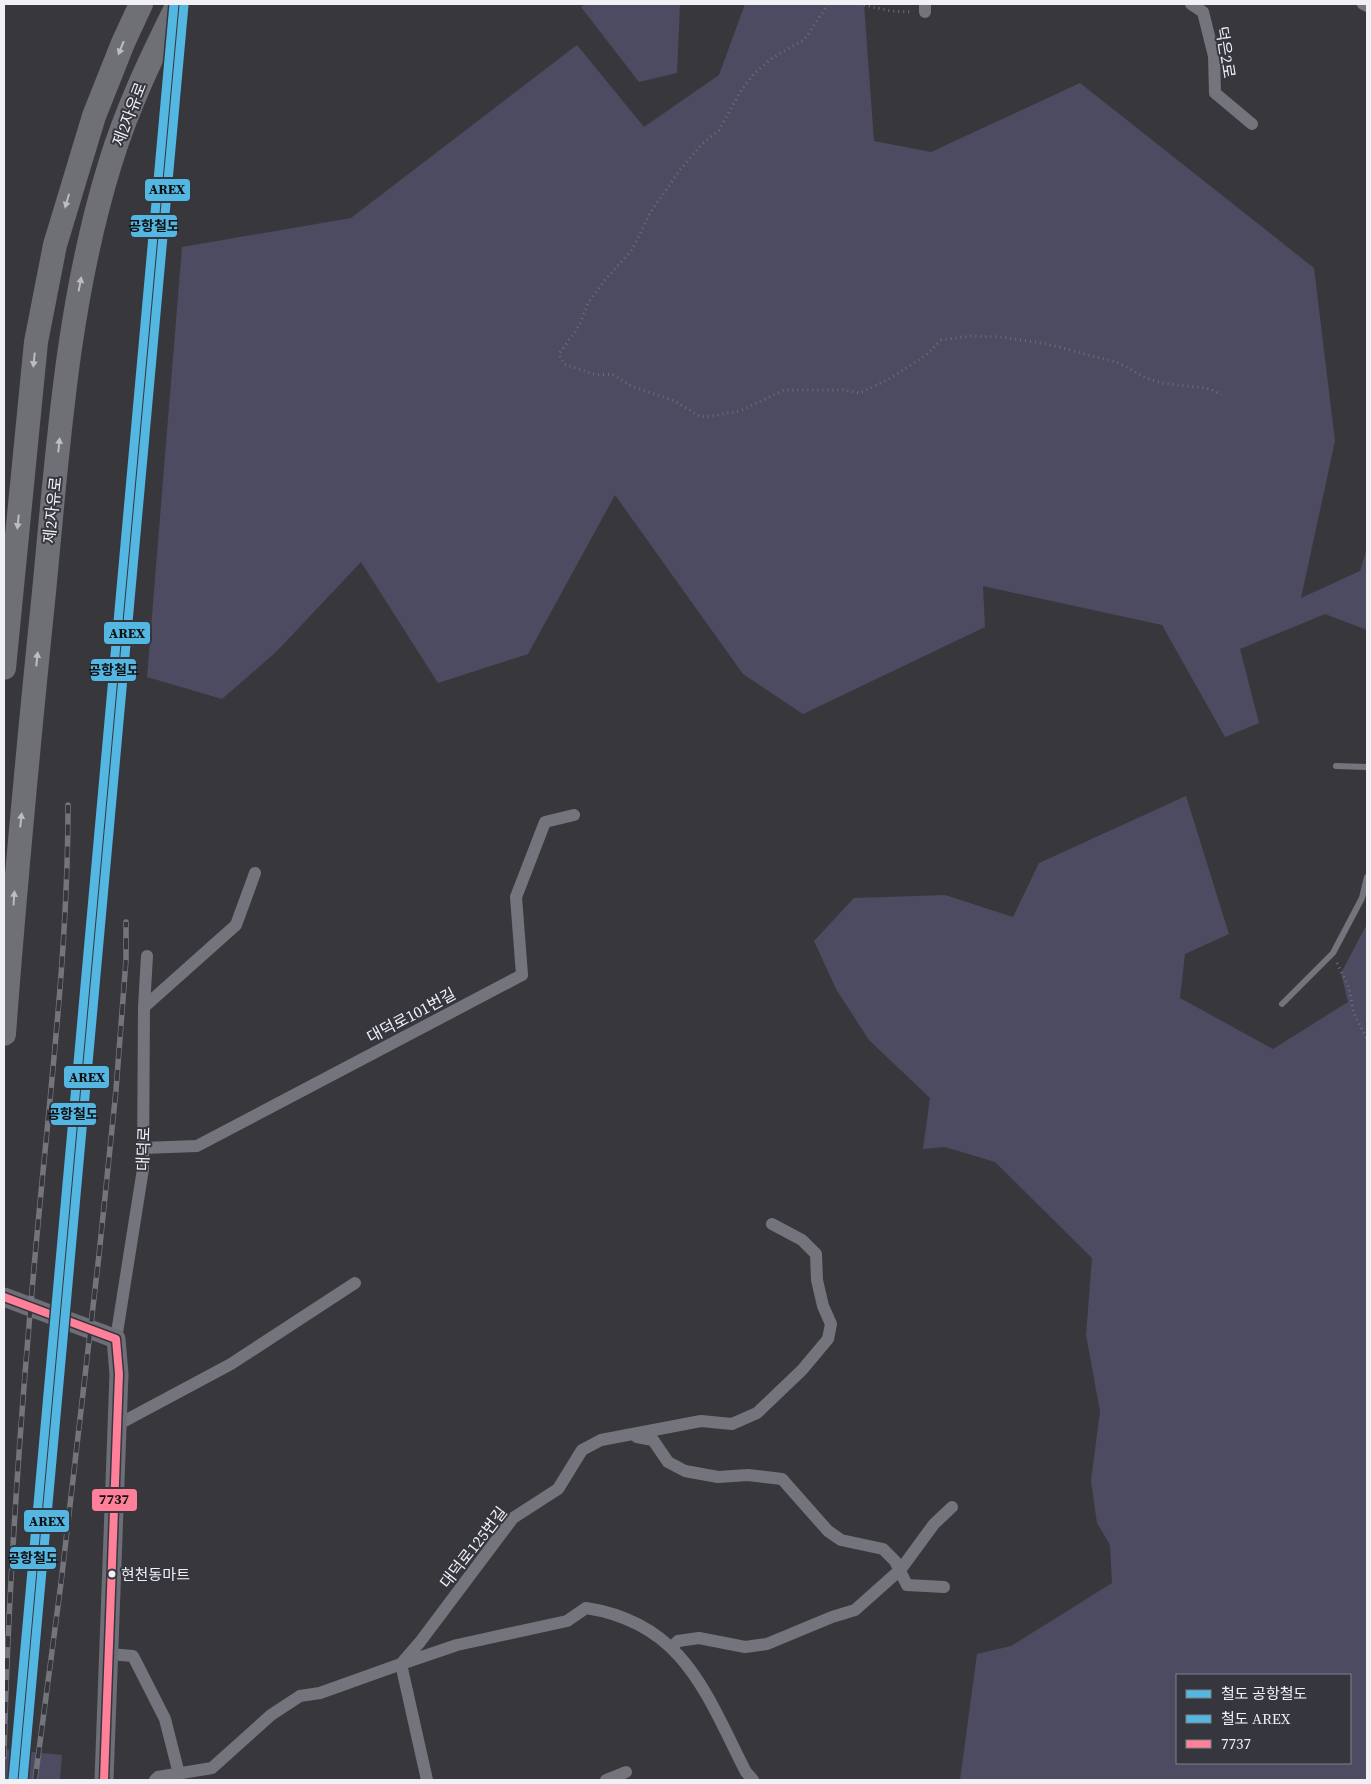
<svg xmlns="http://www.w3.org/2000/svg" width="1371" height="1784" viewBox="0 0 1371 1784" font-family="'Source Serif 4','Noto Sans KR',serif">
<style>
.green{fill:#4c4b61;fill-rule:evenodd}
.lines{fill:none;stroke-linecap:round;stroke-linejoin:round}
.path{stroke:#6e6e73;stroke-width:3;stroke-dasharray:1 4;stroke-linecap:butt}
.lane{stroke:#74747d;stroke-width:6}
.street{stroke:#74747d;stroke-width:12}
.secondary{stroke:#6e6e78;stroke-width:19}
.highway{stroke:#6f6f76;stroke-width:24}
.rail-casing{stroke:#74747b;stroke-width:5.5}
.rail{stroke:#36373e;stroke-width:4;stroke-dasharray:11;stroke-linecap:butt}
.bus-1-casing{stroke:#36373e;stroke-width:11}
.bus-1{stroke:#ff8098;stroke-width:8}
.rail-1-casing{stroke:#36373e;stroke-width:12}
.rail-2-casing{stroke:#36373e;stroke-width:12}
.rail-1{stroke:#53b7e2;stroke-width:9}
.rail-2{stroke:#53b7e2;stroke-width:9}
.oneway{fill:#bcbcc2}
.bus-dot{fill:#f0f0f5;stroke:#36373e;stroke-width:2}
.labels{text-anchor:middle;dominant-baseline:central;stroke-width:4;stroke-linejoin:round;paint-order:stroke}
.bus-label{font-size:15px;fill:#f0f0f5;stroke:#36373e;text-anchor:start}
.street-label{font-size:16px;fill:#f0f0f5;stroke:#36373e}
.line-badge{stroke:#36373e;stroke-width:2}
.pale-badge-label{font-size:14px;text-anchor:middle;font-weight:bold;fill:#111}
</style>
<rect width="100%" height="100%" fill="#38383c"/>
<!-- green -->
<path class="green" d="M585 4H680L677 73 639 82 581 7Z
M745 4H864L874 141 931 152 1080 83 1314 268 1335 441 1301 598 1360 571 1367 548V630L1325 614 1240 649 1259 723 1225 737 1162 625 983 586 985 627 803 714 743 674 615 495 528 654 438 683 361 562 276 652 222 699 147 677 182 247 351 218 577 45 644 127 719 75Z
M1186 796 1229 934 1185 954 1180 998 1273 1049 1348 1002 1341 973 1367 924V1780H960L977 1654 1011 1646 1112 1583 1110 1545 1097 1523 1091 1481 1100 1411 1086 1335 1092 1258 995 1162 945 1147 923 1149 930 1098 869 1040 836 989 814 941 854 898 945 895 1013 917 1039 863ZM1177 1675H1350V1763H1177Z
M4 1749 62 1755 60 1780H4Z"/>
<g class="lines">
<!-- path -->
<path class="path" d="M828 4 805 39 771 59 753 75 742 89 719 130 701 145 680 170 650 213 632 250 605 280 588 303 579 326 559 354 564 364 596 375 612 374 631 386 675 401 699 416 706 417 740 411 784 390H843L860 393 891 378 926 355 941 340 971 336 1002 337 1047 344 1119 363 1146 378 1162 383 1211 389 1221 395
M859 4 891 11 912 12
M1337 963 1349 988 1354 1014 1367 1039"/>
<!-- lane -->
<path class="lane" d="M1336 766 1367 767
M1282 1004 1333 953 1362 898 1367 877"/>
<!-- street -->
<path class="street" d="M925 4V12
M1191 4 1203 12 1214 56 1215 93 1252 124
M1363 4 1367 6
M144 1007 236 925 255 873
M143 1148 197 1146 522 975 516 897 545 822 574 815
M116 1339 143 1169 144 1007 147 956
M117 1425 231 1364 355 1283
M637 1437 653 1440 668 1462 685 1471 718 1477 748 1475 782 1479 828 1531 841 1540 883 1549 895 1561 907 1585 944 1587
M672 1647 678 1641 699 1638 745 1647 767 1644 832 1617 855 1610 901 1569 934 1524 952 1507
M109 1654 133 1656 165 1719 179 1774
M155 1780 158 1777 212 1768 271 1715 300 1696 320 1693 401 1664 420 1642 513 1518 558 1489 582 1450 601 1440 701 1421 732 1424 757 1413 802 1370 828 1339 831 1324 823 1306 817 1280 816 1254 802 1240 772 1224
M427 1780 401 1664 457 1645 567 1621 586 1608C684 1623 706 1694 746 1772L753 1780
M606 1780 626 1772"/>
<!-- secondary -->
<path class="secondary" d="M4 1297 116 1339 119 1374 104 1780"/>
<!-- highway -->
<path class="highway" d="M4 668 36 342 55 245 94 116 123 43 141 4
M4 1034C15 886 29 739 44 592 58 448 67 303 110 164 127 108 152 56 178 4"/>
<defs>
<path id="rail" d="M4 1757C8 1583 21 1408 37 1235 50 1092 68 949 68 805
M35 1780 61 1583 99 1255 116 1090 126 960V922"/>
</defs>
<!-- rail casing -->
<use href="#rail" class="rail-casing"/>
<!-- rail -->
<use href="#rail" class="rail"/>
<defs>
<path id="bus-1" d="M4 1297 116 1339 119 1374 104 1780"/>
</defs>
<!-- bus-1 casing -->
<use href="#bus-1" class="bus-1-casing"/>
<!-- bus-1 -->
<use href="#bus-1" class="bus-1"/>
<defs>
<path id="rail-1" d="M13 1780 174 4"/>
<path id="rail-2" d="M23 1780 184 5"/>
</defs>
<!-- rail-1 casing -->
<use href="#rail-1" class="rail-1-casing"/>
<!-- rail-2 casing -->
<use href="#rail-2" class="rail-2-casing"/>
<!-- rail-1 -->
<use href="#rail-1" class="rail-1"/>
<!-- rail-2 -->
<use href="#rail-2" class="rail-2"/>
</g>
<!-- one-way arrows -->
<defs><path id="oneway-solid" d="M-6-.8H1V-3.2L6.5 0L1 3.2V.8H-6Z" transform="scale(1.25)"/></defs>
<g class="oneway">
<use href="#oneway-solid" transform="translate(121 48) rotate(112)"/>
<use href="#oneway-solid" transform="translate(67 201) rotate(106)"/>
<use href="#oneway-solid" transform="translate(80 284) rotate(-79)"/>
<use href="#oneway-solid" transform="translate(34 360) rotate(96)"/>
<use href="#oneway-solid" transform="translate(59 445) rotate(-84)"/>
<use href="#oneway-solid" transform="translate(18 522) rotate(96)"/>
<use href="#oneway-solid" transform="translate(37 659) rotate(-84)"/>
<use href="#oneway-solid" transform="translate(21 820) rotate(-84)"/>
<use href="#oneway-solid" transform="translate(14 898) rotate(-86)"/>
</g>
<!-- markers -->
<circle class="bus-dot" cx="112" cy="1574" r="4.5"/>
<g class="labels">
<!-- bus labels -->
<g class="bus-label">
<text x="121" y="1574">현천동마트</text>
</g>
<!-- street labels -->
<g class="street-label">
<text transform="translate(1226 52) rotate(81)">덕은2로</text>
<text transform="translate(129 114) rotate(-69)">제2자유로</text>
<text transform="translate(52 510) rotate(-84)">제2자유로</text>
<text transform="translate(411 1015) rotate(-28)">대덕로101번길</text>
<text transform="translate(143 1149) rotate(-88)">대덕로</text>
<text transform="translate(473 1547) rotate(-52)">대덕로125번길</text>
</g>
</g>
<g class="line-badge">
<rect x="144" y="178" width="47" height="24" rx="5" fill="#53b7e2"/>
<rect x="130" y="214" width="48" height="24" rx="5" fill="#53b7e2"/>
<rect x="103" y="621" width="48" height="24" rx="5" fill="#53b7e2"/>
<rect x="90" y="658" width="47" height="24" rx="5" fill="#53b7e2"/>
<rect x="63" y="1065" width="47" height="24" rx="5" fill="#53b7e2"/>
<rect x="50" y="1102" width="47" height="24" rx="5" fill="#53b7e2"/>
<rect x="91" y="1488" width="47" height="24" rx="5" fill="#ff8098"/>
<rect x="23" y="1509" width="47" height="24" rx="5" fill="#53b7e2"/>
<rect x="9" y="1546" width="48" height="24" rx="5" fill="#53b7e2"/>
</g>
<g class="pale-badge-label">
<text x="167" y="194">AREX</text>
<text x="154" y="231">공항철도</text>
<text x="127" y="638">AREX</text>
<text x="114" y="675">공항철도</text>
<text x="87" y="1082">AREX</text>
<text x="73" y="1119">공항철도</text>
<text x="114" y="1504">7737</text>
<text x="47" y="1526">AREX</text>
<text x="33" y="1563">공항철도</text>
</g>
<!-- border -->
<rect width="1371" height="1784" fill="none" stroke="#f0f0f5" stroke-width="10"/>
<!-- legend -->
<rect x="1176" y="1674" width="175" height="90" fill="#36373e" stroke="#808187"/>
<rect x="1186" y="1690" width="25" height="8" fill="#53b7e2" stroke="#808187"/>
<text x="1221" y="1699" font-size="15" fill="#f0f0f5">철도 공항철도</text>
<rect x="1186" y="1715" width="25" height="8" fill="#53b7e2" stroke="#808187"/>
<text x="1221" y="1724" font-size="15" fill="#f0f0f5">철도 AREX</text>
<rect x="1186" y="1740" width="25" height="8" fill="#ff8098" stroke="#808187"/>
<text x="1221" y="1749" font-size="15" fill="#f0f0f5">7737</text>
</svg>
